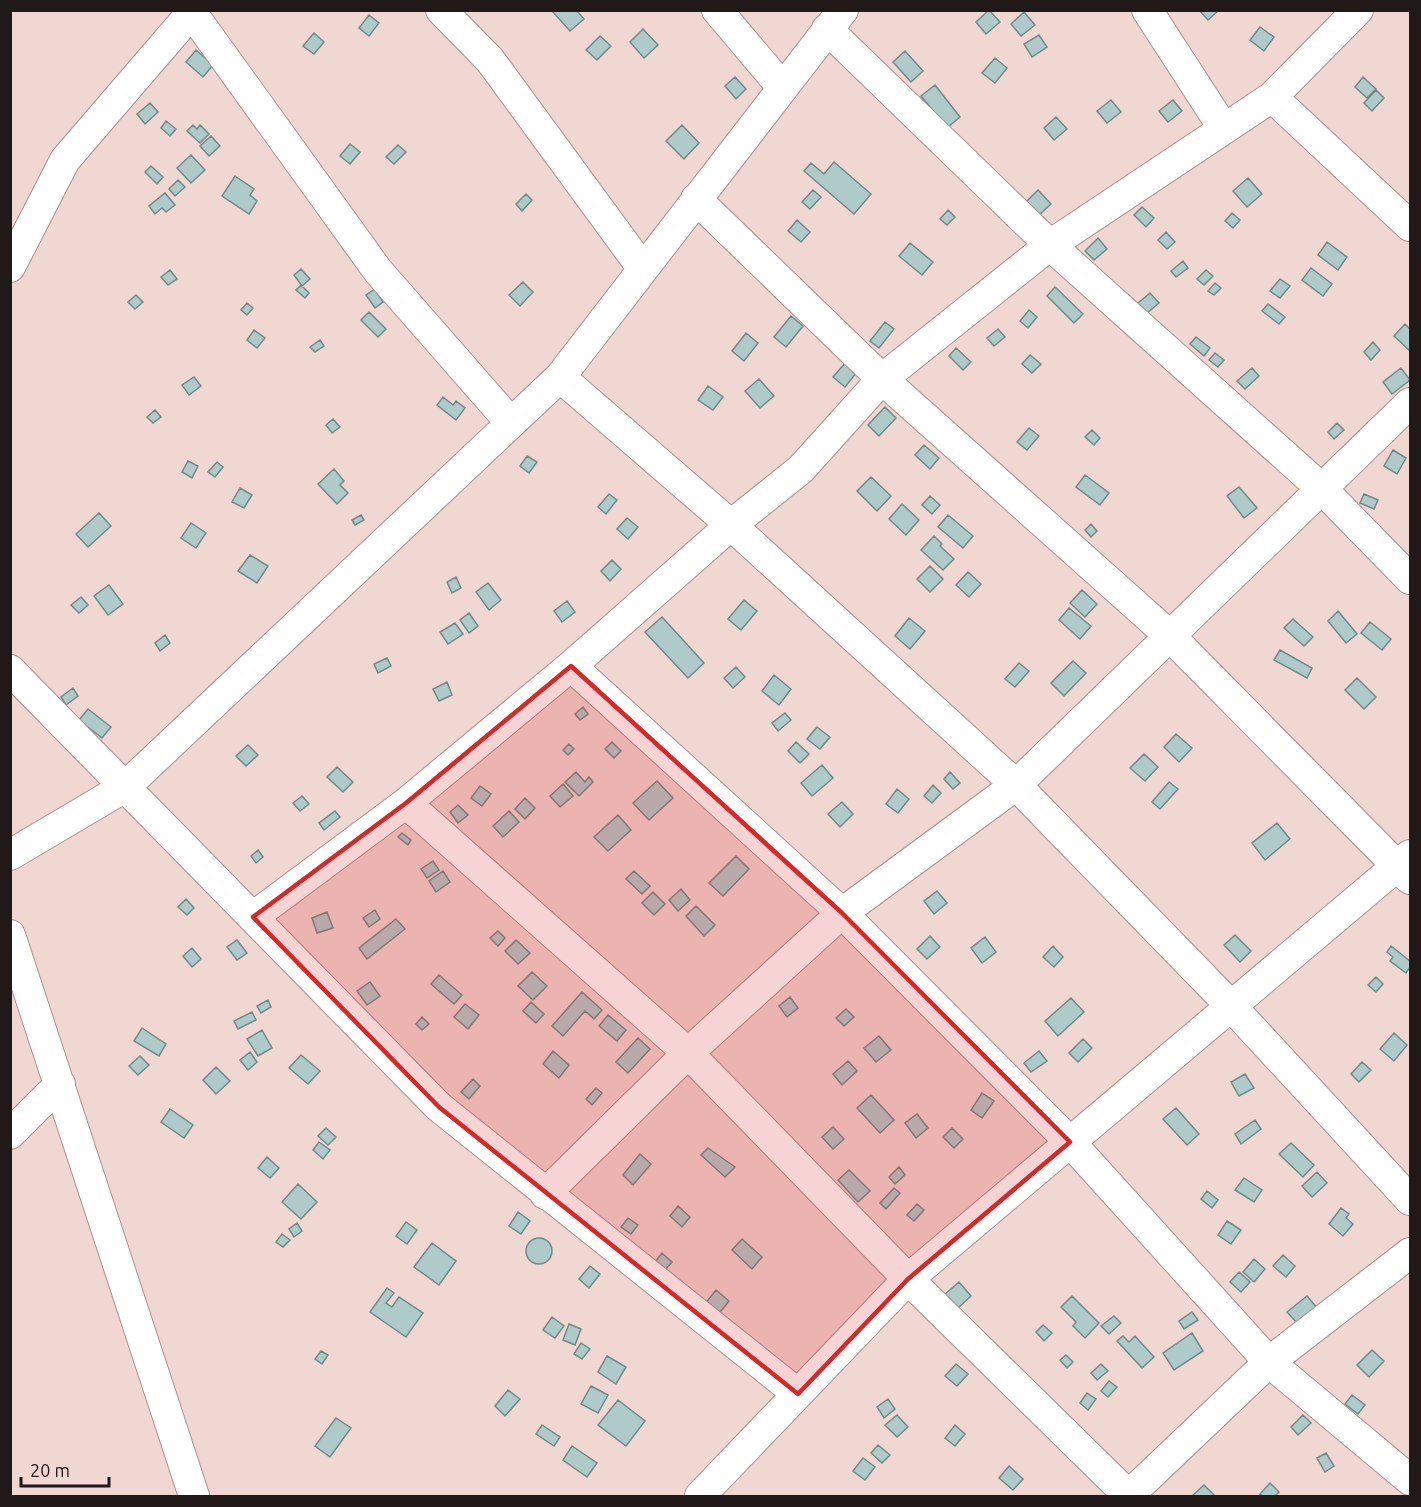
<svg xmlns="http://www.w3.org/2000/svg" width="1421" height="1507" viewBox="0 0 1421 1507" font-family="Ubuntu,sans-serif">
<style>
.building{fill:#afcbc9;stroke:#708a89;stroke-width:1.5}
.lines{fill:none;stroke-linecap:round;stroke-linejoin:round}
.minor-casing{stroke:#a9918d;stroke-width:32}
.minor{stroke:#fff;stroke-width:30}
.marked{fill:#d62828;fill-opacity:0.2;stroke:#d62828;stroke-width:4.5;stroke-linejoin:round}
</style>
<rect width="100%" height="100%" fill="#f1d7d2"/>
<!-- building -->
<path class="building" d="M576 10 584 19 570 31 552 11Z
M989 10 1000 22 986 34 976 22Z
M1199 10H1219L1208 20Z
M1024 12 1035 25 1021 36 1011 24Z
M369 15 379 23 369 36 359 28Z
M1260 27 1274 37 1264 51 1250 40Z
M643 29 658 45 644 58 630 42Z
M314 33 324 42 314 54 303 46Z
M1039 35 1047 47 1032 57 1024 44Z
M600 36 611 46 597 60 586 50Z
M196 50 213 65 203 77 186 62Z
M905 51 923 71 911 82 893 62Z
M995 58 1007 68 995 83 982 73Z
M735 77 746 89 736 99 725 86Z
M1363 77 1376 89 1367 98 1355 87Z
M935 85 960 117 947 128 921 96Z
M1376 90 1384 98 1372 111 1364 103Z
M1111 100 1121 112 1107 123 1097 111Z
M1173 100 1182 111 1168 122 1159 111Z
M150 103 158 112 145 124 137 114Z
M1056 117 1067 129 1054 140 1044 128Z
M166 121 176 129 170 136 161 128Z
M193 125 197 129 200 125 209 134 200 143 187 131Z
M682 125 699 143 684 159 666 141Z
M211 136 220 146 209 156 200 146Z
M350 144 360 152 350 164 340 156Z
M398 145 406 152 394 164 386 157Z
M191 155 205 170 191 183 177 168Z
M834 162 871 194 854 214 804 171 811 163 824 174Z
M151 166 163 177 157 184 145 172Z
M235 176 254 189 250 195 257 201 249 214 222 196Z
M1248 178 1262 194 1247 207 1233 191Z
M178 180 185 187 175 196 169 189Z
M813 190 821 197 810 209 802 202Z
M1038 190 1051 204 1038 216 1025 203Z
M165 193 175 205 166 212 162 208 155 214 149 206Z
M526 194 532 200 522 211 516 204Z
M1142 207 1154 218 1146 227 1134 215Z
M948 210 955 217 947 225 940 219Z
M1232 213 1240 220 1233 228 1225 221Z
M797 220 810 232 801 242 788 231Z
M1166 232 1175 242 1167 249 1158 240Z
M1098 238 1107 249 1094 260 1085 251Z
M1327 242 1347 257 1338 270 1318 255Z
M910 243 933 262 922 275 899 256Z
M1183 261 1188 268 1176 277 1171 271Z
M1311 268 1332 284 1323 296 1302 280Z
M301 269 310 279 302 286 294 275Z
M170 270 177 279 168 285 161 277Z
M1206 270 1213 276 1204 285 1197 279Z
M1280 279 1290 286 1280 298 1270 291Z
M523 282 533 292 520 306 509 295Z
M1215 283 1221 288 1214 295 1208 291Z
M301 285 309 293 305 298 296 290Z
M1055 287 1083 314 1074 323 1047 296Z
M375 289 383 302 375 308 366 295Z
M1150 293 1159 303 1146 314 1137 304Z
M136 295 143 302 135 309 128 302Z
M247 303 253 308 247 315 241 310Z
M1268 304 1285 317 1279 324 1262 311Z
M1029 310 1037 317 1028 328 1020 321Z
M369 312 386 329 378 337 361 320Z
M791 316 803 326 786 347 774 337Z
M885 322 894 329 879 348 870 341Z
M1405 324 1410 329V351L1394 336Z
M998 329 1005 337 994 346 987 338Z
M254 330 265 338 257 348 247 340Z
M746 333 758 343 744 361 732 351Z
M1196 337 1210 348 1204 356 1190 344Z
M320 340 324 346 315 352 310 347Z
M1373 342 1380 350 1371 360 1364 352Z
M956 348 971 362 963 370 949 356Z
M1215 353 1224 360 1218 367 1209 360Z
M1030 355 1041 364 1032 373 1022 364Z
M846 362 857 372 845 387 833 377Z
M1252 368 1259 376 1245 389 1237 381Z
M1401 368 1410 380 1392 394 1383 382Z
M194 377 201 386 189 395 182 385Z
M759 379 774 396 760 408 745 391Z
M708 386 723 397 713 410 698 400Z
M443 397 453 405 456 401 465 408 456 420 437 405Z
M885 407 896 418 879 436 868 425Z
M155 410 161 417 153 423 147 417Z
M333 419 340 427 332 433 326 425Z
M1337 423 1344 430 1334 439 1328 432Z
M1029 428 1039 436 1027 450 1017 442Z
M1092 430 1100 438 1094 445 1085 437Z
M924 445 939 458 930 469 915 455Z
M1393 450 1406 458 1397 474 1384 466Z
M527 456 537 462 529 473 520 466Z
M188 461 198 466 192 478 182 472Z
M217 462 223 467 215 477 208 472Z
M334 469 344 481 340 485 348 493 337 504 318 484Z
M1085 475 1109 493 1100 505 1076 487Z
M871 477 891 496 877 511 857 491Z
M1239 487 1257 508 1244 518 1227 496Z
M240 488 252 495 244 508 232 502Z
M609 494 617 500 606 514 598 507Z
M1364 494 1378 500 1374 509 1360 503Z
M930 496 940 505 932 514 922 505Z
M902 504 919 520 906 535 889 519Z
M99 513 111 526 88 547 76 534Z
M361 515 364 520 355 525 352 520Z
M948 515 973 536 963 548 938 527Z
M627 518 638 527 628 539 617 529Z
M191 523 206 533 196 548 181 538Z
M1091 524 1097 531 1091 537 1085 530Z
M934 536 942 544 940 546 954 559 943 570 921 550Z
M250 555 268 566 257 583 238 571Z
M612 560 621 569 610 581 601 571Z
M930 566 943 579 930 592 917 579Z
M968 572 981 584 969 597 956 585Z
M456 577 461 588 452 593 447 582Z
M488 583 501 600 489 610 476 592Z
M109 585 123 604 108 615 94 596Z
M1082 590 1097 604 1085 617 1070 603Z
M81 597 88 605 79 613 71 605Z
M744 600 757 611 741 630 728 619Z
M567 601 575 612 562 622 554 611Z
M1069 608 1091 626 1080 639 1059 620Z
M1338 611 1357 634 1346 643 1328 621Z
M469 613 478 626 469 633 460 620Z
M662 617 704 663 688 678 645 632Z
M909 618 925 631 910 649 895 636Z
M1293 619 1313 637 1304 646 1284 628Z
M1370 622 1391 639 1382 650 1361 633Z
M455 623 463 634 448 644 440 632Z
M165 635 170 643 160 651 155 643Z
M1280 650 1312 668 1307 678 1274 660Z
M387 658 391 666 378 673 374 664Z
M1073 661 1086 673 1064 696 1051 683Z
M1019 663 1029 671 1015 687 1005 679Z
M736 667 745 677 733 688 724 678Z
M774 675 791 689 779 705 762 691Z
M1357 678 1376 697 1364 709 1345 690Z
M447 682 452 695 439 701 433 689Z
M73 688 78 696 66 705 61 697Z
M583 707 588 714 580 720 575 714Z
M88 709 111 727 102 738 79 720Z
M785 713 791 720 778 731 772 723Z
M817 727 830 737 820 749 807 739Z
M1176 734 1192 748 1179 762 1164 747Z
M612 742 621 751 614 758 605 749Z
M796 742 809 754 800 763 788 751Z
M569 744 574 749 568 755 563 750Z
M248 745 258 755 246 766 236 756Z
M1144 754 1158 767 1145 781 1130 768Z
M822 765 833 778 812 796 801 783Z
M337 767 353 782 343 792 327 777Z
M576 772 585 782 589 777 593 782 579 796 565 782Z
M950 772 960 783 953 789 944 779Z
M657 781 673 798 649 820 633 803Z
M1169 782 1178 789 1160 809 1152 802Z
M563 784 573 796 560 807 550 796Z
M933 785 941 793 932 803 924 796Z
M480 786 491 794 482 806 471 798Z
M897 789 909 799 898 813 886 804Z
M302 796 309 804 300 811 293 803Z
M525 798 535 808 525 819 515 809Z
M842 802 853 814 840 827 828 814Z
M458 805 468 815 458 823 450 812Z
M335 811 340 817 324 830 319 823Z
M509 811 519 822 503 837 493 826Z
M618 815 631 830 608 851 594 837Z
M1277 823 1290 839 1265 860 1252 843Z
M402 833 411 840 408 845 398 837Z
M258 850 263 857 256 863 251 856Z
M736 856 749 869 723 896 709 883Z
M433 861 439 870 427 878 421 869Z
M443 871 450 882 436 892 429 881Z
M634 871 650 886 642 894 626 879Z
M681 889 690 900 678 911 669 900Z
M937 891 947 903 934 914 924 901Z
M653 892 665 904 654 915 642 903Z
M186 899 194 908 187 915 178 907Z
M696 906 715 925 704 936 686 916Z
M375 910 380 919 369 927 363 918Z
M327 912 333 928 317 933 312 918Z
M396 919 405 929 367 959 359 948Z
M498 931 505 938 498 946 490 938Z
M1235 935 1251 951 1240 962 1224 945Z
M930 936 940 947 927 959 917 949Z
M985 937 996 952 982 963 971 948Z
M237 940 247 953 237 960 227 947Z
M516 940 530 953 518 964 505 951Z
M1053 946 1063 957 1054 967 1043 957Z
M1391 946 1410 961V967L1406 973 1390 961 1393 957 1387 952Z
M192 948 201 959 192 967 183 956Z
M532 972 547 986 533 1000 518 986Z
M439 975 462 995 454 1004 431 984Z
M1376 977 1383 984 1376 992 1368 985Z
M370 982 380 996 367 1005 357 991Z
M582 992 602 1010 594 1019 585 1011 563 1036 552 1026Z
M790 997 798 1008 787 1017 779 1006Z
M1071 998 1084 1012 1058 1036 1045 1021Z
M268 1000 271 1007 261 1013 257 1006Z
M531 1002 544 1014 536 1023 523 1011Z
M465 1004 479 1015 468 1029 454 1017Z
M846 1009 854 1017 844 1026 836 1018Z
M252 1012 256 1020 238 1029 234 1021Z
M608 1015 626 1030 617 1041 599 1026Z
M422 1017 429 1024 422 1030 416 1024Z
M142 1028 166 1044 159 1056 134 1041Z
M262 1030 272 1048 258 1056 247 1039Z
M1394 1033 1407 1045 1394 1061 1380 1049Z
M879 1036 891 1050 876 1062 864 1048Z
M638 1038 650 1049 628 1073 616 1062Z
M1083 1039 1092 1048 1078 1062 1069 1053Z
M553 1051 569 1065 559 1078 543 1064Z
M1039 1051 1047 1061 1031 1072 1024 1063Z
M250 1052 257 1062 248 1070 240 1060Z
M301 1055 320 1071 308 1084 289 1068Z
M140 1056 149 1065 138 1075 129 1066Z
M848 1061 857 1071 842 1085 833 1074Z
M1362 1062 1371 1070 1359 1082 1351 1074Z
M216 1067 230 1081 216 1094 203 1080Z
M1245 1074 1254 1088 1239 1096 1231 1082Z
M473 1079 480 1086 469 1099 461 1092Z
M596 1088 602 1093 592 1105 586 1099Z
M982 1093 994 1101 982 1118 971 1110Z
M871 1095 894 1120 880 1133 857 1108Z
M1176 1108 1199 1134 1187 1145 1163 1119Z
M170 1109 193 1125 184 1138 161 1122Z
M917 1114 928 1128 916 1138 905 1123Z
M1255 1120 1261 1129 1241 1144 1235 1134Z
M833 1127 844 1139 833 1149 822 1137Z
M326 1128 336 1137 328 1145 318 1136Z
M952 1128 963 1139 954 1148 943 1137Z
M319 1142 330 1150 323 1159 313 1150Z
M1291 1143 1314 1165 1303 1177 1279 1154Z
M708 1148 735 1167 725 1177 701 1155Z
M640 1154 651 1164 633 1185 623 1175Z
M267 1157 279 1168 270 1178 258 1168Z
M899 1167 905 1175 895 1184 889 1177Z
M849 1170 870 1191 858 1202 838 1180Z
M1317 1172 1327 1183 1312 1197 1302 1186Z
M1244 1178 1262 1190 1254 1202 1235 1190Z
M298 1184 317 1202 301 1219 282 1202Z
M894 1188 900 1193 886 1209 880 1203Z
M1207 1191 1218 1200 1212 1208 1201 1199Z
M917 1204 924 1210 914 1221 907 1215Z
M678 1206 690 1217 682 1227 670 1216Z
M1341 1208 1349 1214 1346 1218 1353 1224 1343 1236 1329 1224Z
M518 1212 530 1221 521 1234 509 1226Z
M628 1218 638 1225 631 1234 621 1227Z
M1227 1221 1241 1230 1231 1244 1218 1235Z
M406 1222 417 1230 407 1244 396 1236Z
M297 1223 302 1231 294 1237 289 1229Z
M282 1234 290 1240 283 1247 276 1242Z
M526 1251a13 13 0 1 1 26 0a13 13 0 1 1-26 0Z
M742 1239 762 1257 752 1269 732 1250Z
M432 1243 456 1261 439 1285 414 1267Z
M662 1253 672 1262 664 1271 655 1262Z
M1283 1255 1295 1266 1286 1277 1273 1266Z
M1254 1259 1265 1269 1254 1282 1243 1272Z
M590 1266 600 1274 589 1288 579 1279Z
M1239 1272 1250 1282 1241 1292 1230 1282Z
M959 1282 971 1296 957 1309 944 1295Z
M387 1288 394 1293 386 1303 392 1307 399 1297 423 1313 406 1337 370 1312Z
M716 1290 729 1301 717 1316 704 1305Z
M1072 1296 1099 1323 1085 1338 1073 1326 1076 1322 1061 1307Z
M1307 1296 1318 1309 1299 1325 1287 1312Z
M1192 1312 1198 1320 1184 1329 1179 1321Z
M1114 1316 1121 1323 1109 1334 1101 1326Z
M552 1317 564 1326 555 1338 543 1330Z
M569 1324 581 1329 575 1345 563 1340Z
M1043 1325 1052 1333 1044 1341 1036 1332Z
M1192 1333 1203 1351 1174 1370 1163 1353Z
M1123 1336 1129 1342 1135 1336 1154 1357 1142 1368 1117 1341Z
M581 1343 590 1349 582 1359 574 1354Z
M1372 1350 1384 1361 1369 1377 1357 1365Z
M321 1351 328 1355 322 1364 315 1359Z
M1066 1355 1073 1362 1067 1368 1060 1360Z
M607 1356 626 1367 616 1384 598 1372Z
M956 1364 968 1374 957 1386 945 1376Z
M1101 1364 1108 1371 1097 1380 1091 1373Z
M1109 1381 1117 1387 1108 1397 1101 1391Z
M591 1386 608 1395 598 1413 581 1404Z
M508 1390 520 1399 505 1416 495 1406Z
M1087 1393 1096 1399 1088 1410 1080 1403Z
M1352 1395 1365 1405 1358 1414 1345 1404Z
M888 1399 895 1409 884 1418 877 1407Z
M618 1400 645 1421 626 1446 598 1425Z
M897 1415 908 1427 897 1437 885 1425Z
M1303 1415 1311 1423 1298 1435 1291 1427Z
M336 1418 351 1428 330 1457 315 1446Z
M542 1425 560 1437 554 1446 536 1434Z
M955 1425 965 1434 955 1446 945 1438Z
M878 1445 890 1455 882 1463 871 1453Z
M572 1446 597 1463 587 1477 563 1460Z
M1326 1453 1334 1466 1325 1472 1317 1458Z
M863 1458 875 1467 865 1480 853 1471Z
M1009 1466 1023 1479 1013 1490 999 1478Z
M1270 1483 1279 1492 1275 1496H1263L1260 1494Z
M1204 1485 1215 1496H1192Z"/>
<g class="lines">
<defs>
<path id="minor" d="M441 10 490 60 643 269
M717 10 782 87
M1147 10 1224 129
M192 13 378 271 511 423
M827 29 1050 245 1322 489 1410 579
M1272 97 1410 226
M696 199 882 379 1169 635 1410 879
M10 267 65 160 194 10
M560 377 731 525 1016 785 1232 1007 1410 1200
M571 666 842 913 1070 1142 1269 1362 1410 1480
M10 670 439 1107 798 1394
M406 803 688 1053 908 1279 1129 1496
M10 855 125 787 560 377 843 10
M253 917 406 803 571 666 731 525 801 469 882 379 1050 245 1272 97 1358 10
M10 935 194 1496
M10 1134 60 1084
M545 1194 688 1053 842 913 1016 785 1410 403
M700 1496 908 1279 1410 855
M1128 1496 1269 1362 1410 1253"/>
</defs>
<!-- minor casing -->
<use href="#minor" class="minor-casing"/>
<!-- minor -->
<use href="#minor" class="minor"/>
</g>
<!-- marked area -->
<path class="marked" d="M571 666 842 913 1070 1142 908 1279 798 1394 439 1107 253 917 406 803Z"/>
<!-- border -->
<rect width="1421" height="1507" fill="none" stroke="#211917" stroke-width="24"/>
<!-- scale -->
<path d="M21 1477v9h88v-9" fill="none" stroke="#211917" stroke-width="3"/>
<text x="30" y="1477" font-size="18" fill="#211917" stroke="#f1d7d2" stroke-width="4.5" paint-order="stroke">20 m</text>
</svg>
